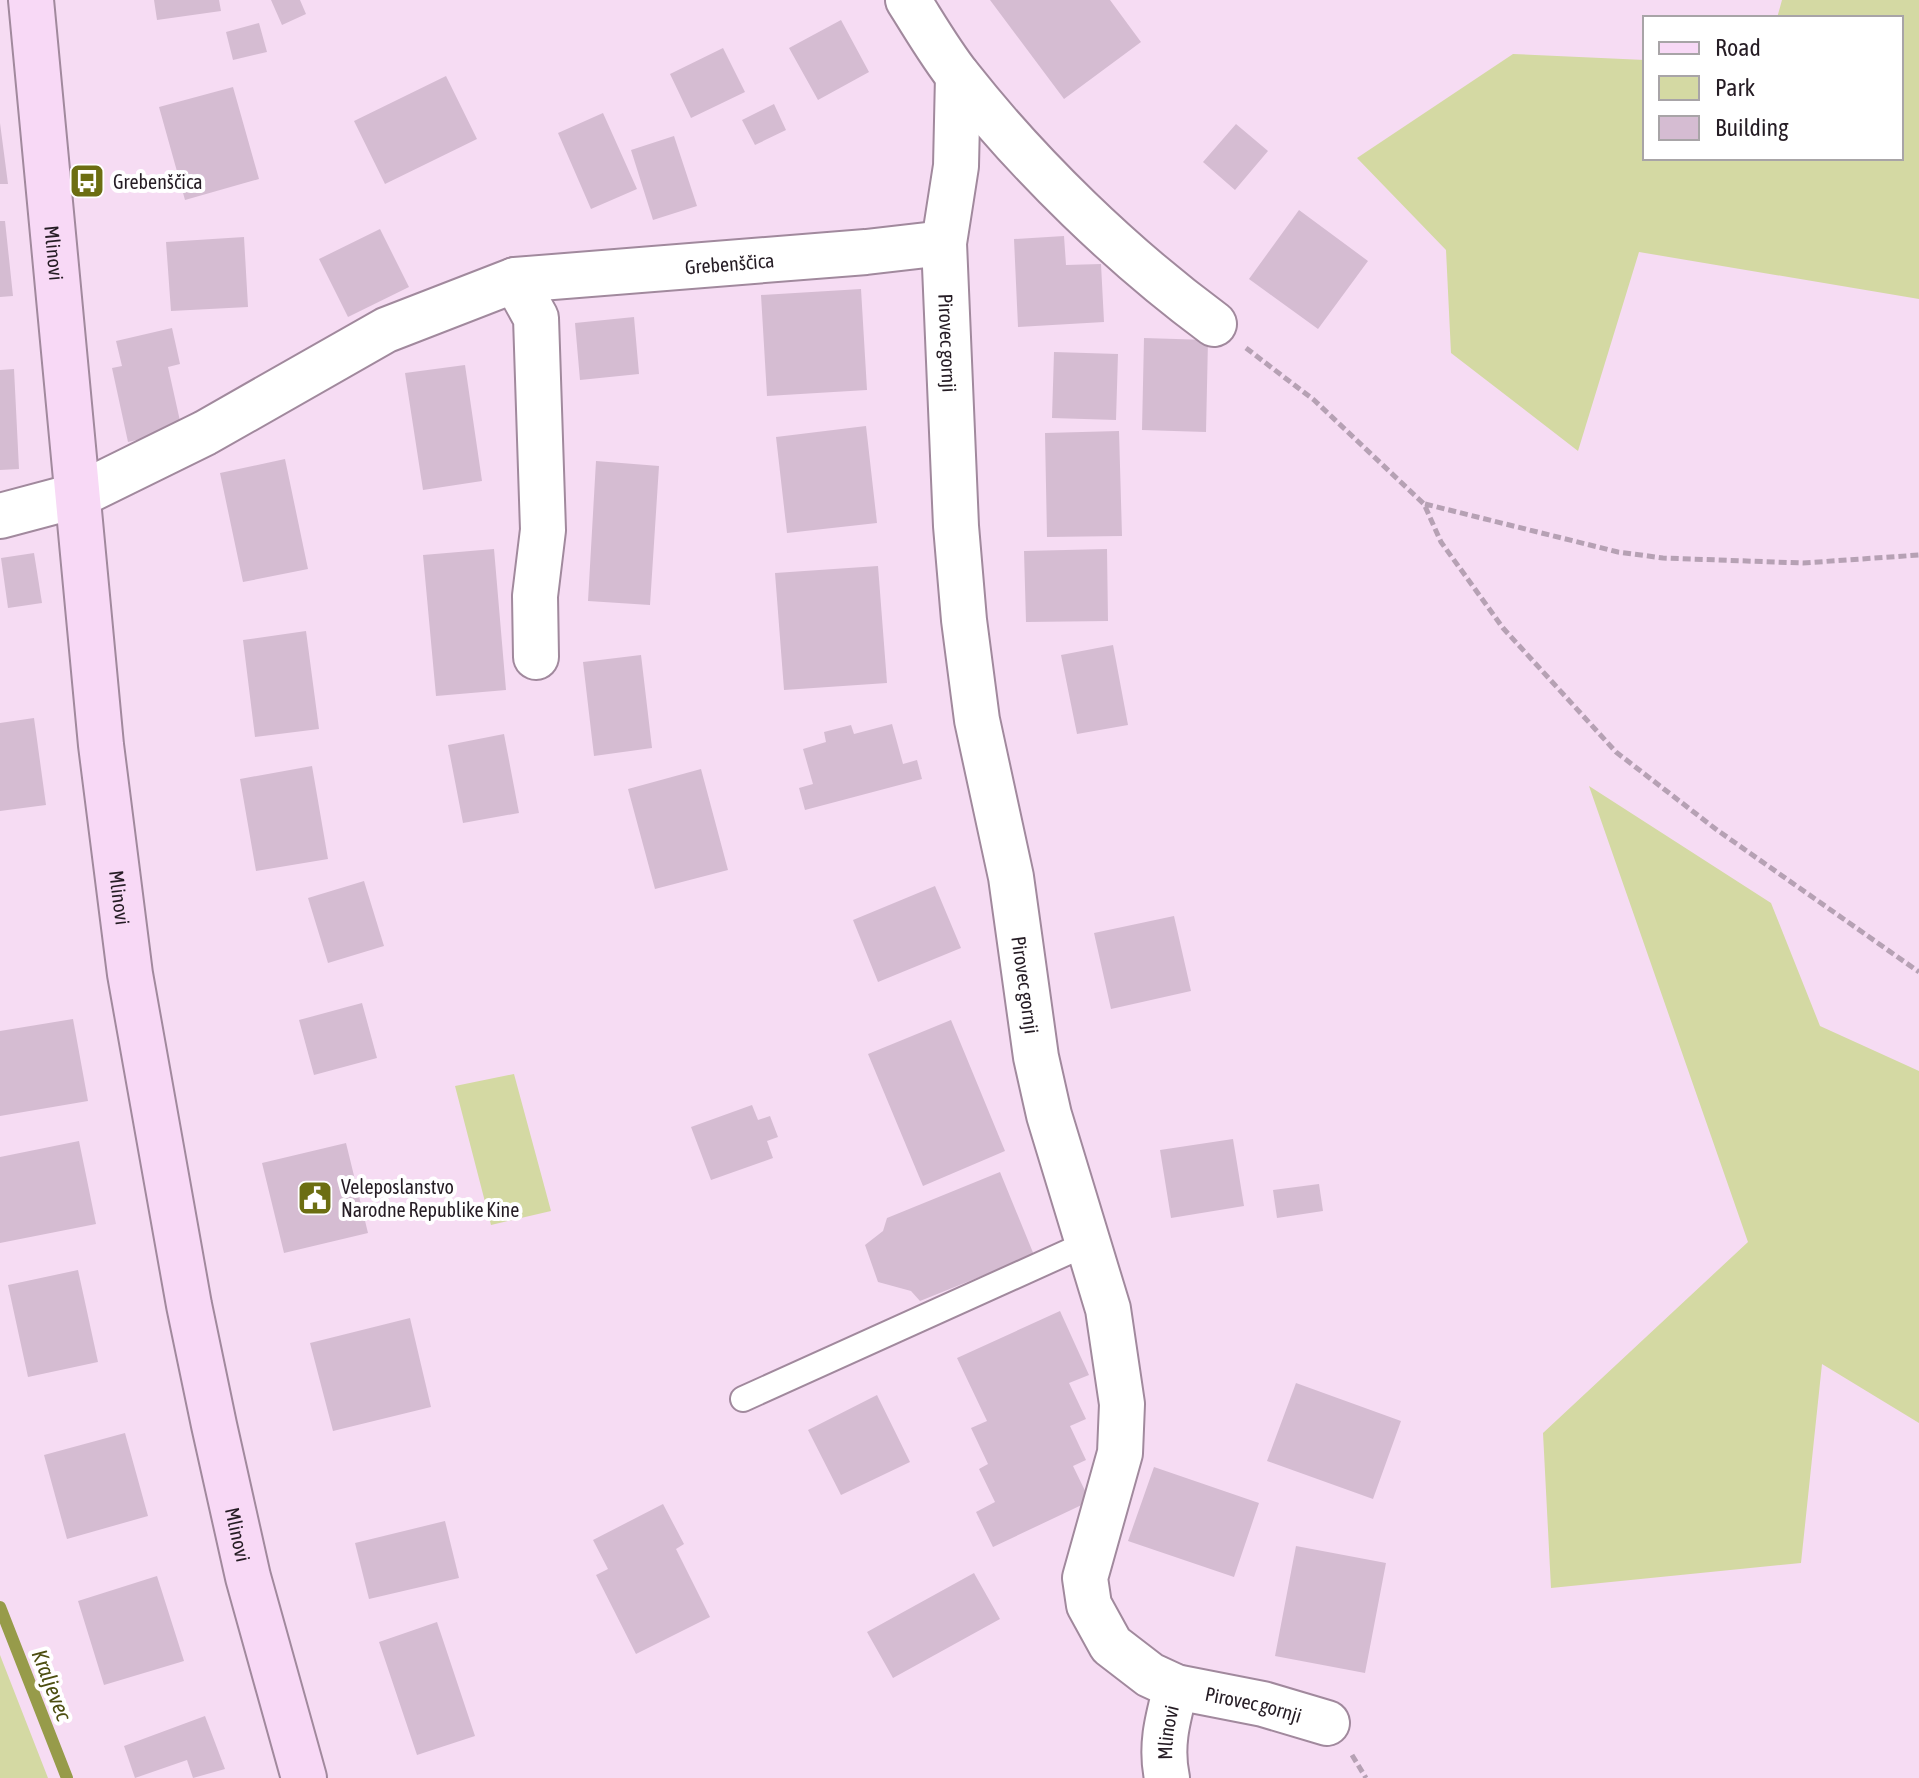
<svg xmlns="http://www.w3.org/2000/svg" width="1919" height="1778" viewBox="0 0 1919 1778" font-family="'Asap Condensed',sans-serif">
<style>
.green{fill:#d4d9a3}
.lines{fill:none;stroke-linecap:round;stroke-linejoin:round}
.stream{stroke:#979b4a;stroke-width:12}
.building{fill:#d5bcd2}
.service-casing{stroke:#a1899d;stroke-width:28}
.minor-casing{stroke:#a1899d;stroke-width:48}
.secondary-casing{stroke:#a1899d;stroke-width:48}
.path{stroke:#b6a1b4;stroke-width:5;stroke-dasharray:8 4;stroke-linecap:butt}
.service{stroke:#fff;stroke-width:24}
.minor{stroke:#fff;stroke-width:44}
.secondary{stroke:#f8d9f6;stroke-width:44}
.labels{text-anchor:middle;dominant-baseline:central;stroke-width:8;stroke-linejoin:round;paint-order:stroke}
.poi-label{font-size:20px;fill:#251c24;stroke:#fff;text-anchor:start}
.street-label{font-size:20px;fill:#251c24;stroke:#fff}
.water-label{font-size:22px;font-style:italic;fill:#4c4e10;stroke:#fff}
</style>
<rect width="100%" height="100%" fill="#f6dcf3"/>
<!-- green -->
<path class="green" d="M1782 0H1919V299L1639 252 1578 451 1451 353 1446 250 1357 158 1513 54 1645 60V158H1901V18H1777Z
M1589 786 1771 903 1820 1026 1919 1071V1423L1822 1364 1801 1563 1551 1588 1543 1433 1748 1242Z
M514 1074 551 1211 491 1225 455 1086Z
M0 1655 48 1778H0Z"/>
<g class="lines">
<!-- stream -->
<path class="stream" d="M0 1607 67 1778"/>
</g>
<!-- building -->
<path class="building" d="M154 0H219L221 11 157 20Z
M271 0H300L306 14 282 25Z
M990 0H1110L1141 42 1064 99Z
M841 20 869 72 818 100 789 48Z
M259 23 267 52 233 60 226 32Z
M723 48 745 92 691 118 670 74Z
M446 76 477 139 385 184 354 121Z
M233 87 259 179 185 200 159 107Z
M774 104 786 130 755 145 742 120Z
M603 113 637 189 591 209 558 133Z
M0 123 8 184H0Z
M1236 124 1268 151 1235 190 1203 162Z
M674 136 697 206 653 220 631 150Z
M1299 210 1368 261 1318 329 1249 279Z
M0 221H5L13 296 0 297Z
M380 229 409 287 348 317 319 259Z
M1064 236 1066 265 1101 264 1104 322 1018 327 1014 239Z
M244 237 248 307 171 311 166 242Z
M861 289 867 390 767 396 761 295Z
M634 317 639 374 580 380 575 323Z
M172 328 180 364 168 367 182 430 128 442 112 368 122 366 116 341Z
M1144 338 1208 340 1206 432 1142 430Z
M1054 352 1118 354 1116 420 1052 418Z
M465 365 482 481 423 490 405 373Z
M14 369 19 469 0 470V370Z
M866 426 877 523 787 533 776 437Z
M1119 431 1122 536 1047 537 1045 433Z
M285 459 308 569 243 582 220 473Z
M596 461 659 466 650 605 588 601Z
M494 549 506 690 436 696 423 555Z
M1107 549 1108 621 1026 622 1024 551Z
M34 553 42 603 8 608 1 558Z
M878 566 887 683 784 690 775 573Z
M306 631 319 729 255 737 243 640Z
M1113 645 1128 725 1077 734 1061 655Z
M641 655 652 748 594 756 583 662Z
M34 718 46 805 0 811V723Z
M892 724 903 764 917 760 922 779 805 810 799 788 813 784 803 749 826 742 824 732 851 725 854 734Z
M504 734 519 813 463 823 448 745Z
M312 766 328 859 256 871 240 779Z
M701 769 728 870 655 889 628 789Z
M364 881 384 946 328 963 308 898Z
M935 886 961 948 878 982 853 920Z
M1174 916 1191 991 1111 1009 1094 933Z
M362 1003 377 1058 314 1075 299 1020Z
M73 1019 88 1101 0 1116V1031Z
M951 1020 1005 1151 923 1186 868 1054Z
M752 1105 758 1120 770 1116 778 1137 767 1141 773 1158 711 1180 691 1127Z
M1233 1139 1244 1206 1171 1218 1160 1150Z
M79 1141 96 1224 0 1243V1157Z
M346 1143 368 1233 284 1253 262 1163Z
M1000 1172 1034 1255 920 1301 911 1291 878 1282 865 1245 883 1231 887 1218Z
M1319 1184 1323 1211 1277 1218 1273 1190Z
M78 1270 98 1362 28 1377 8 1285Z
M1060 1311 1089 1375 1069 1383 1086 1419 1070 1426 1086 1460 1073 1466 1090 1501 993 1547 976 1512 995 1502 979 1469 988 1464 971 1428 987 1421 957 1358Z
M410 1318 431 1407 333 1431 310 1343Z
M1296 1383 1401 1421 1373 1499 1267 1461Z
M877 1395 910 1462 841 1495 808 1430Z
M125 1433 148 1516 67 1539 44 1455Z
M1154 1467 1259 1503 1234 1577 1128 1541Z
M663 1504 684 1544 676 1549 710 1617 636 1654 596 1575 608 1569 593 1540Z
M445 1521 459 1578 369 1599 355 1543Z
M1296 1546 1386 1563 1365 1673 1275 1656Z
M974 1573 1000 1619 893 1678 867 1632Z
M157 1576 184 1661 104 1685 78 1601Z
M437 1622 475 1736 417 1755 379 1642Z
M205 1716 225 1769 193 1778 187 1760 135 1778 124 1746Z"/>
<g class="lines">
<defs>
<path id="service" d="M743 1399 1088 1243"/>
<g id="minor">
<path d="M908 0C924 25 940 53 959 77 1030 167 1122 256 1214 324"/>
<path id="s1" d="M958 76 956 166 944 243 956 526 964 620 977 720 1011 877 1036 1057 1049 1115 1108 1309 1122 1404 1120 1453 1085 1578 1089 1605 1111 1645 1150 1675 1176 1687 1263 1704 1327 1723"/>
<path d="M515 280 536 318 543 530 535 596 536 657"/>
<path id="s2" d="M0 516 79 495 205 433 386 330 515 280 866 252 944 243"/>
<path id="s3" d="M1167 1778C1160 1745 1168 1718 1176 1687"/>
</g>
<g id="secondary">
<path id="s4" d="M31 0 101 745 130 974 189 1305 214 1425 248 1577 304 1778"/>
</g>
</defs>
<!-- service casing -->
<use href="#service" class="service-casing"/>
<!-- minor casing -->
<use href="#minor" class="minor-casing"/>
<!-- secondary casing -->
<use href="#secondary" class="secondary-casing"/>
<!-- path -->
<path class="path" d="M1246 348 1314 400 1424 504 1441 542 1503 628 1616 752 1717 830 1919 972
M1425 504 1618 552 1663 558 1803 563 1919 555
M1352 1755 1366 1778"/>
<!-- service -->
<use href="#service" class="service"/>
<!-- minor -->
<use href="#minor" class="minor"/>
<!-- secondary -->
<use href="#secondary" class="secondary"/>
</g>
<!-- icons -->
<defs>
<symbol id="bus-square" viewBox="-11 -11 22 22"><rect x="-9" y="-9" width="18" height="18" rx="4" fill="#6c6e12" stroke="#fff"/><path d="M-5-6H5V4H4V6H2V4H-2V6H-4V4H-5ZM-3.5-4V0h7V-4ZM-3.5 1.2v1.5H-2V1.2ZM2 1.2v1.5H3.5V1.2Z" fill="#fff"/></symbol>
<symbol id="civic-square" viewBox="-11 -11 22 22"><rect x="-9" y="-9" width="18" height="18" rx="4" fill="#6c6e12" stroke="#fff"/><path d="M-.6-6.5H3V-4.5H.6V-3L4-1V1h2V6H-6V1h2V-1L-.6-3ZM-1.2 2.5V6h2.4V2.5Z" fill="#fff"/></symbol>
</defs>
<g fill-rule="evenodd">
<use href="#bus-square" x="67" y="161" width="40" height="40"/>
<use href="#civic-square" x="295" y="1178" width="40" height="40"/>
</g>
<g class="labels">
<!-- poi labels -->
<g class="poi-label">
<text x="113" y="181">Grebenščica</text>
<text x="341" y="1186">Veleposlanstvo<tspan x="341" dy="23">Narodne Republike Kine</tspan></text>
</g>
<!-- street labels -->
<g class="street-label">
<text stroke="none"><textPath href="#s4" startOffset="254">Mlinovi</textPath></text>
<text stroke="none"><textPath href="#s2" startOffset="784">Grebenščica</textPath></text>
<text stroke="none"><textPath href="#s1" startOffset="268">Pirovec gornji</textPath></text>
<text stroke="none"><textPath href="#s4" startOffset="902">Mlinovi</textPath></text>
<text stroke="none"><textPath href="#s1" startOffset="916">Pirovec gornji</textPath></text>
<text stroke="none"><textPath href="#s4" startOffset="1550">Mlinovi</textPath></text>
<text stroke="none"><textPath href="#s1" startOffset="1756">Pirovec gornji</textPath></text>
<text stroke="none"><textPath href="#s3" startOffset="46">Mlinovi</textPath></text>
</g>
<!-- water labels -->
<g class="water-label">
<text transform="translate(52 1685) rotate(69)">Kraljevec</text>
</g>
</g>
<!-- legend -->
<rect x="1643" y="16" width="260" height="144" fill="#ffffff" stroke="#a8a4a7" stroke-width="2"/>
<rect x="1659" y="42" width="40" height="12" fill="#f8d9f6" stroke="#a8a4a7" stroke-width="2"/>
<text x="1715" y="56" font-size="24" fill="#251c24">Road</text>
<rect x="1659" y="76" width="40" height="24" fill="#d4d9a3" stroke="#a8a4a7" stroke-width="2"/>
<text x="1715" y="96" font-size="24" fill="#251c24">Park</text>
<rect x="1659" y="116" width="40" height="24" fill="#d5bcd2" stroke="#a8a4a7" stroke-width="2"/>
<text x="1715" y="136" font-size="24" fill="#251c24">Building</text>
</svg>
